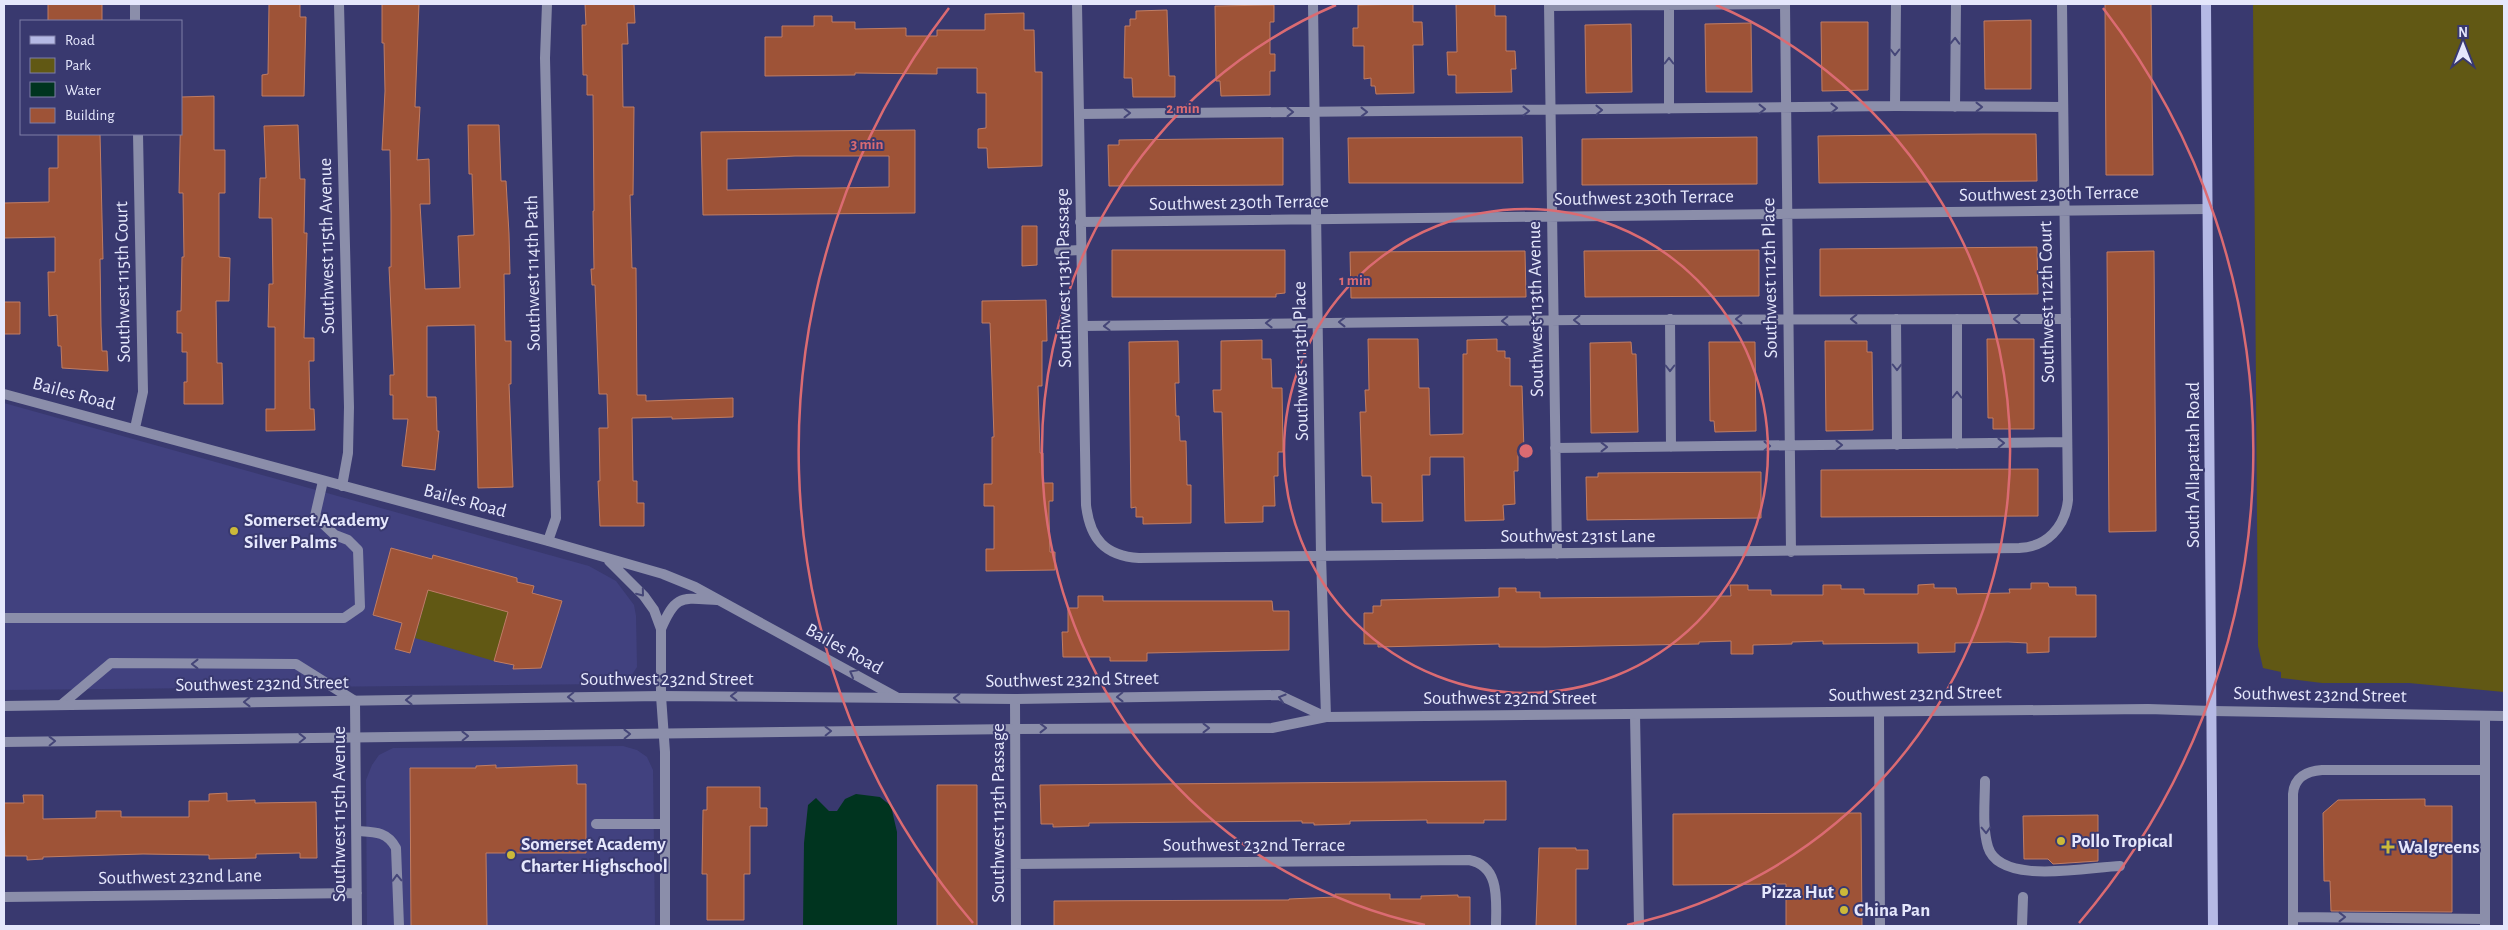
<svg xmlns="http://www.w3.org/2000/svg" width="2508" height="930" viewBox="0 0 2508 930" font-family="'Alegreya Sans',sans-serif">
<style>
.built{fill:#41417f}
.green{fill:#615814}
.water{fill:#00341f}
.building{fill:#9e5337;stroke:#c07d64;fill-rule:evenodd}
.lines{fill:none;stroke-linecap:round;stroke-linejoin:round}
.service{stroke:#8b8eaa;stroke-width:10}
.minor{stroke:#8b8eaa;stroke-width:10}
.tertiary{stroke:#8b8eaa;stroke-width:10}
.secondary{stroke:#b5b9e5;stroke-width:10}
.oneway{stroke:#454678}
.ring{fill:none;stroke:#db6b72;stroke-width:2.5}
.poi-dot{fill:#ccb939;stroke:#39396f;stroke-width:2}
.labels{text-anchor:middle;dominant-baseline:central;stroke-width:4;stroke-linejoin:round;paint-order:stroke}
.street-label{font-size:19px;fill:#e5e7fc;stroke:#39396f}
.poi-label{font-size:19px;font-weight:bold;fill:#e5e7fc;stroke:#39396f;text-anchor:start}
.centre{fill:#db6b72;stroke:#39396f;stroke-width:2.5}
.ring-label{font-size:15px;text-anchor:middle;font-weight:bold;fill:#db6b72;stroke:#39396f;stroke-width:4;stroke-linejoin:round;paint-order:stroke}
</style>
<rect width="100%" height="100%" fill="#39396f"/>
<!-- built -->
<path class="built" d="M4 403 589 566 616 581 634 605 636 616 637 667 630 678 624 682 607 684 4 690Z
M623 746 637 750 647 757 653 770 655 926H367L366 780 372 765 379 755 393 748Z"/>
<!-- green -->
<path class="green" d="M2253 4H2504V692L2409 683H2322L2281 678V672L2263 668 2258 646Z
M428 590 508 612 494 661 415 638Z"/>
<!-- water -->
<path class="water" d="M856 794 880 797 891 806 897 832V926H803L804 843 808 805 816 798 829 811H837L845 799Z"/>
<!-- building -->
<path class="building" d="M48 4H102V21H48Z
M269 4H300V17H306L304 96H262V75L268 74Z
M382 4H419L415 107H420L417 160 429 159 430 204H420L425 289 460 288 458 236 474 235 472 174H469L468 125H499L501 181H506L509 234 510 274H504L505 341H511V384H509L513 487 478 488 475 325 427 326V397H436L437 431H439L435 470 402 466 408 419H393V395H390V375H394L389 267H391V213L390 150H382L385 91 384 43H382Z
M585 4H634L635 23H627L628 44H622L623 107H634L633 195H630L632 268H636L637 395H646V401L733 398V417L672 419V417L632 418 633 481H637V503H644V526H600L598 481H600L599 428H608L607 394H599L595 285H592L591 269H594L593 211H594L593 95H587V75H583L582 25H586Z
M1413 4V22H1422L1423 45H1413L1414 93 1376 94 1375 86H1371V78L1364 79V46H1353V28H1358V5Z
M1456 4H1495V16H1506V51H1515L1516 69H1511L1512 92 1456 93V75H1448L1447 52H1457Z
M2105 4H2151L2153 175H2106Z
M1274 5V22H1270V54H1275V71H1270V95L1221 96 1220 81H1216L1215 6Z
M1167 10 1169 76H1175V97H1133L1132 78H1124L1125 26H1130V19H1136V11Z
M1024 13V30H1034L1035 72H1042V166L988 168 987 148H978V129L986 128V93H977V68H937V74L855 73V75L765 76V37H782V26H814V16H832V22H855V29L906 28V36H937V30H985V14Z
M2031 20V89H1985L1984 21Z
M1821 22H1868V90L1822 91Z
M1751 23 1752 92H1706L1705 24Z
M1631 24 1632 92 1586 93 1585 25Z
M214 96V150H225V193H219V257L230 258 229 301H216L217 363H222L223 404H184V382H187V352H182V333H177V311H181L182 257H184L183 193H179L181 97Z
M298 125 300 179H305L304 233H307L304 338H314V361H309L310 409H314L315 430 266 431V409H275V327H268L269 284H273L272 218H259L260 178H266L264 126Z
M915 130V213L703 215 701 132ZM795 156H889V187L727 190V159Z
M58 134H100L103 259H100L101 326 102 351H107L108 371 62 368 61 346H58L57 315 49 316 48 272H55V237L4 238V203L49 202V168H58Z
M1983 134H2036L2037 181 1819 183 1818 136Z
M1522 137 1523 183H1349L1348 138Z
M1757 137V184L1582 185V139Z
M1283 138V185L1109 186 1108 145H1119V140Z
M1022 226H1037V265L1022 266Z
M2037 247 2038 294 1820 296V249Z
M1112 250H1285V293L1276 294V297H1112Z
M1759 250V296L1585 297 1584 251Z
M1525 251 1526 297 1351 298 1350 252Z
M2154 251 2156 531 2109 532 2107 252Z
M1046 300 1047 341H1042V386H1038L1040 453H1043V483H1053V501H1049V517L1050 552H1055V570L986 571V549H994V506H984V484H992V437H994L990 323H982V301Z
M4 302H20V334H4Z
M1368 339H1418L1419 388H1429L1430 435 1463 434V354H1467V340L1497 339V351H1505V358H1510V386H1522L1524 451H1518V471H1514L1515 504 1503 505 1504 520 1465 521 1464 457H1430V475H1422L1423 521 1382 522V503H1372L1371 476H1362L1360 412H1366L1365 390H1369Z
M1987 339H2034V429H1993V418H1988Z
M1262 340V359H1271L1272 388H1282L1283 452H1278V476H1274L1275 506H1263V522L1225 523 1222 412H1214L1213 390H1221V341Z
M1178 341 1179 383H1175L1176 416H1179L1180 441H1186L1187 485H1191V523L1143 524V517H1136V507L1131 508 1129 342Z
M1825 341H1867V352H1872L1873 430 1826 431Z
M1631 342 1632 354H1636L1638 432 1591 433 1590 343Z
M1709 342H1755L1756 431 1715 432 1714 421H1710Z
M2038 469V516L1821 517V470Z
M1761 472V518L1587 520 1586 477H1598V473Z
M391 548 432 559 433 555 517 578V582L534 586 532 593 562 601 541 668 513 669 514 665 494 661 508 612 428 590 410 653 395 649 402 623 373 615Z
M2031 583H2048L2049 587H2076V595H2096V637H2049V652L2027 653V643L2008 642 1955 643V652L1918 653V643L1823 644V641L1792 642V644L1753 645V654H1731V641L1699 642V644L1545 647H1499V644L1378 647V644H1364V613H1373V606H1381V600L1499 597V588H1516V592H1540V598L1655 597 1731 596 1730 585H1748V590H1771V595H1823V585H1841V589H1864V594H1918V585L1934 584V588H1956L1957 594 2010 593 2009 589H2031Z
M1078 596H1103V601H1272L1273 611H1289V650L1147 653V661H1110V657H1063L1062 632H1068V608H1078Z
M496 765V768L577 765V784H586V853H486L487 926H411L410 768H476V766Z
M1506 781V820H1484V823H1427V820L1350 821V824L1314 825V823H1302V821L1089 823V826L1053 827V824H1041L1040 785Z
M937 785H977V926H937Z
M707 787H760V808H767V826H750V874H744V920H707V874H702L703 810H707Z
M227 793V801L255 800V803L316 802 317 858H300V853L256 854V858L209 859V855L143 854 43 857V859L27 860V856H5L4 803H24L23 795H43V819L96 818V811H121V817H189V801H209V794Z
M2425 799V806H2452V912L2331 911 2330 881H2324L2323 813 2338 800Z
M1861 813 1862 926H1786V884L1673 885V814Z
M2098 815V861L2053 864 2048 859H2024L2023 816Z
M1539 848H1576V850H1588V869H1576V926H1536Z
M1335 894H1390V899H1421V896L1458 895V897H1470V926H1054V901L1289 900V899L1335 897Z"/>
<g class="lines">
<!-- service -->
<path class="service" d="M1059 251 1081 250
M4 618H344L360 607 358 550 348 540 335 535 315 516 323 481
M61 705 111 663 296 664 355 701
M1879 712 1880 926
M1635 714 1639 926
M1985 781C1985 801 1982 827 1988 847 2000 886 2088 867 2120 866
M596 824H665
M357 831C374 832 387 831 396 848L399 926
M2293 917 2485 919
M2022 926 2023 897
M2293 926V794C2294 777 2307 771 2322 770H2485
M2485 926V716"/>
<!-- minor -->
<path class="minor" d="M135 4V21
M339 4 349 407 348 453 342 486
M547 4 545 58 556 518 548 541
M1077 4 1086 505C1090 539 1105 556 1139 558L2019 548C2047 547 2065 527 2068 500L2062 4
M1313 4 1321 555 1326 717
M1549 4 1557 554
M1785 4 1791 552
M1549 6 1782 4
M1895 106 1896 4
M1955 107 1956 4
M1669 109V5
M1079 114 1895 106 2063 107
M1080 222 2208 209
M1670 319 1671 447
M1896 319 1897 445
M1083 326 1575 320 2066 319
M4 394 548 541 663 574 695 587 896 697
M135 428 143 392 138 134
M1957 444V319
M1555 448 2067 442
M609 561 644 596 654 610 661 629V696L665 752V926
M661 629C676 594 681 598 717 600
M1015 699 1016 926
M355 701 357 926
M2212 711 2504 716
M1016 864 1469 860C1501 866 1496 902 1496 926
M4 897 357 893"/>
<!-- tertiary -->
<path class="tertiary" d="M4 706 661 696 1015 699 1279 695 1326 717
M4 742 1014 729 1272 728 1326 717 2148 709 2212 711"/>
<!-- secondary -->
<path class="secondary" d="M2206 4 2213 926"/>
</g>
<!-- one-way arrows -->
<defs><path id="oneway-chevron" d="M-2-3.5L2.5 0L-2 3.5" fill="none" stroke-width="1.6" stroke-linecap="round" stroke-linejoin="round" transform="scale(1.25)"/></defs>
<g class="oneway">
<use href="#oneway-chevron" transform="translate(1955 41) rotate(-89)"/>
<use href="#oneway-chevron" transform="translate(1895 52) rotate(90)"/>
<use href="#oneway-chevron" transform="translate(1669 61) rotate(-90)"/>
<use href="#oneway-chevron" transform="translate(1979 107)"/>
<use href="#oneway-chevron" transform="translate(1834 108) rotate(-1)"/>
<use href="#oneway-chevron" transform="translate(1762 109)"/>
<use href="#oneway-chevron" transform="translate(1599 110) rotate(-1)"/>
<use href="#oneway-chevron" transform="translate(1526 111)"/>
<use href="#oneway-chevron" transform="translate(1290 112)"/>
<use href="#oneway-chevron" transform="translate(1364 112)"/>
<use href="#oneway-chevron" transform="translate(1127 113)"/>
<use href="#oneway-chevron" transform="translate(1739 319) rotate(180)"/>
<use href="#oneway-chevron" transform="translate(1854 319) rotate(180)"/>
<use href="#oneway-chevron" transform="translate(2017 319) rotate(180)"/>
<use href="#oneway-chevron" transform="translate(1577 320) rotate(180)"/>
<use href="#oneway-chevron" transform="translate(1505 321) rotate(179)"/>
<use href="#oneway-chevron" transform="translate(1342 322) rotate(180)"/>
<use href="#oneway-chevron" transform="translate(1269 323) rotate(179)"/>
<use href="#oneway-chevron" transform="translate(1107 326) rotate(178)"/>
<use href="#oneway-chevron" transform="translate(1897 367) rotate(90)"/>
<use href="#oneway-chevron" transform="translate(1670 368) rotate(90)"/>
<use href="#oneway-chevron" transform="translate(1957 395) rotate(-90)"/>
<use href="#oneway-chevron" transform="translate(2001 443) rotate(-1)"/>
<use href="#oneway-chevron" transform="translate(1839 445) rotate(-1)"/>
<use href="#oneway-chevron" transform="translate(1767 446)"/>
<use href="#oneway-chevron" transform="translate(1604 447)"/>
<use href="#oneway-chevron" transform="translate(641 593) rotate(51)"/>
<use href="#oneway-chevron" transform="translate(195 664) rotate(-180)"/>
<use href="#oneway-chevron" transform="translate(853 673) rotate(-151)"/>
<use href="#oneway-chevron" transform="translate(734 696) rotate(-180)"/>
<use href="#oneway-chevron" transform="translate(571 697) rotate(179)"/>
<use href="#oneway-chevron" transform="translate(1120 697) rotate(179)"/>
<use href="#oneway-chevron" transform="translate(957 698) rotate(-179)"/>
<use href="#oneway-chevron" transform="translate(1282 698) rotate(-163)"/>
<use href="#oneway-chevron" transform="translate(409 700) rotate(179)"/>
<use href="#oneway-chevron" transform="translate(247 702) rotate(179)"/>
<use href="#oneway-chevron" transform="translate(1043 728)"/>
<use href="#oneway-chevron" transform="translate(1206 728)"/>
<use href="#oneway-chevron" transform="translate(828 731) rotate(-1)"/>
<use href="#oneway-chevron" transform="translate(627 734) rotate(-1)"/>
<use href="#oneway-chevron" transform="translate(465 736) rotate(-1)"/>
<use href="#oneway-chevron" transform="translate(302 738) rotate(-1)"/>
<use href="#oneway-chevron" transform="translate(52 741) rotate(-1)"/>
<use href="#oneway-chevron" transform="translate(1986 830) rotate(88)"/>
<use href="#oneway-chevron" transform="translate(397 878) rotate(-92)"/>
<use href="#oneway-chevron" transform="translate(2342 917)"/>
</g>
<!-- distance rings -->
<g class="ring">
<circle cx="1526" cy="451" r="242"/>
<path d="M1425 925A485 485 0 0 1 1336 5M1716 5A485 485 0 0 1 1627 925"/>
<path d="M973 923A727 727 0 0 1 949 8M2103 8A727 727 0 0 1 2079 923"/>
</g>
<!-- markers -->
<g class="poi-dot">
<circle cx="234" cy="531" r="5"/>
<circle cx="2061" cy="841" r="5"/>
<path d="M2385.5 839.5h5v5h5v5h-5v5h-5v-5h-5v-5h5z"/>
<circle cx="511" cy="855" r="5"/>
<circle cx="1844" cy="892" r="5"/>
<circle cx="1844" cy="910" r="5"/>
</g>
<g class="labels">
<!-- street labels -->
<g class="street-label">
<text transform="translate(2049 194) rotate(-1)">Southwest 230th Terrace</text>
<text transform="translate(1644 198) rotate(-1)">Southwest 230th Terrace</text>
<text transform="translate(1239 203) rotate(-1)">Southwest 230th Terrace</text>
<text transform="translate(327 246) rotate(-91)">Southwest 115th Avenue</text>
<text transform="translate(533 273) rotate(-91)">Southwest 114th Path</text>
<text transform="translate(1064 278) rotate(-91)">Southwest 113th Passage</text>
<text transform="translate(1770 278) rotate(-91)">Southwest 112th Place</text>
<text transform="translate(123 282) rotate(-91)">Southwest 115th Court</text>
<text transform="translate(2047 302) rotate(-91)">Southwest 112th Court</text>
<text transform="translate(1536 309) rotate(-91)">Southwest 113th Avenue</text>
<text transform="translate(1301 361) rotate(-91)">Southwest 113th Place</text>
<text transform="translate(74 394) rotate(15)">Bailes Road</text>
<text transform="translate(2193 465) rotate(-90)">South Allapattah Road</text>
<text transform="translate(465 501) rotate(15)">Bailes Road</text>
<text x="1578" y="536">Southwest 231st Lane</text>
<text transform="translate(844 649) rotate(29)">Bailes Road</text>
<text x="667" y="679">Southwest 232nd Street</text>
<text transform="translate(1072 680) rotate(-1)">Southwest 232nd Street</text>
<text transform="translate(262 684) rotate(-1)">Southwest 232nd Street</text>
<text transform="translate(1915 694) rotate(-1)">Southwest 232nd Street</text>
<text transform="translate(2320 695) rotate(1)">Southwest 232nd Street</text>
<text x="1510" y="698">Southwest 232nd Street</text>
<text transform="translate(998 813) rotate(-90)">Southwest 113th Passage</text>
<text transform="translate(339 814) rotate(-90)">Southwest 115th Avenue</text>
<text x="1254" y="845">Southwest 232nd Terrace</text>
<text transform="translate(180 877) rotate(-1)">Southwest 232nd Lane</text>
</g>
<!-- poi labels -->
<g class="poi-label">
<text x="244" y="520">Somerset Academy<tspan x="244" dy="22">Silver Palms</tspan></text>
<text x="2071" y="841">Pollo Tropical</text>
<text x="521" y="844">Somerset Academy<tspan x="521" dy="22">Charter Highschool</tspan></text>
<text x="2398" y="847">Walgreens</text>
<text x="1834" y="892" text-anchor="end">Pizza Hut</text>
<text x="1854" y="910">China Pan</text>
</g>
</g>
<circle cx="1526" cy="451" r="8" class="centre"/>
<g class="ring-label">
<text x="1183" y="113">2 min</text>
<text x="867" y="149">3 min</text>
<text x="1355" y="285">1 min</text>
</g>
<!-- border -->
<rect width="2508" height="930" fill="none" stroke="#e5e7fc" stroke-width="10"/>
<!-- legend -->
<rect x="20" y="20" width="162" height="115" fill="#39396f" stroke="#7e7fa7"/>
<rect x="30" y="36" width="25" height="8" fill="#b5b9e5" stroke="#7e7fa7"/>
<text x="65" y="45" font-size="15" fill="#e5e7fc">Road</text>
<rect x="30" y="58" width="25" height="15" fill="#615814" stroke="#7e7fa7"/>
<text x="65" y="70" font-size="15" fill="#e5e7fc">Park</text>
<rect x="30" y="82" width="25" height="15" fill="#00341f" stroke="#7e7fa7"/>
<text x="65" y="95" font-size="15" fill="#e5e7fc">Water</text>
<rect x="30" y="108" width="25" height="15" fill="#9e5337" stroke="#7e7fa7"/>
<text x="65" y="120" font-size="15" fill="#e5e7fc">Building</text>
<!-- north arrow -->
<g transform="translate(2463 45)" stroke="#39396f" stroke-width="4" paint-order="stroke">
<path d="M0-4L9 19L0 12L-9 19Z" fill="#e5e7fc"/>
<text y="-8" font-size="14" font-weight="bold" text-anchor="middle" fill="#e5e7fc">N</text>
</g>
</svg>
